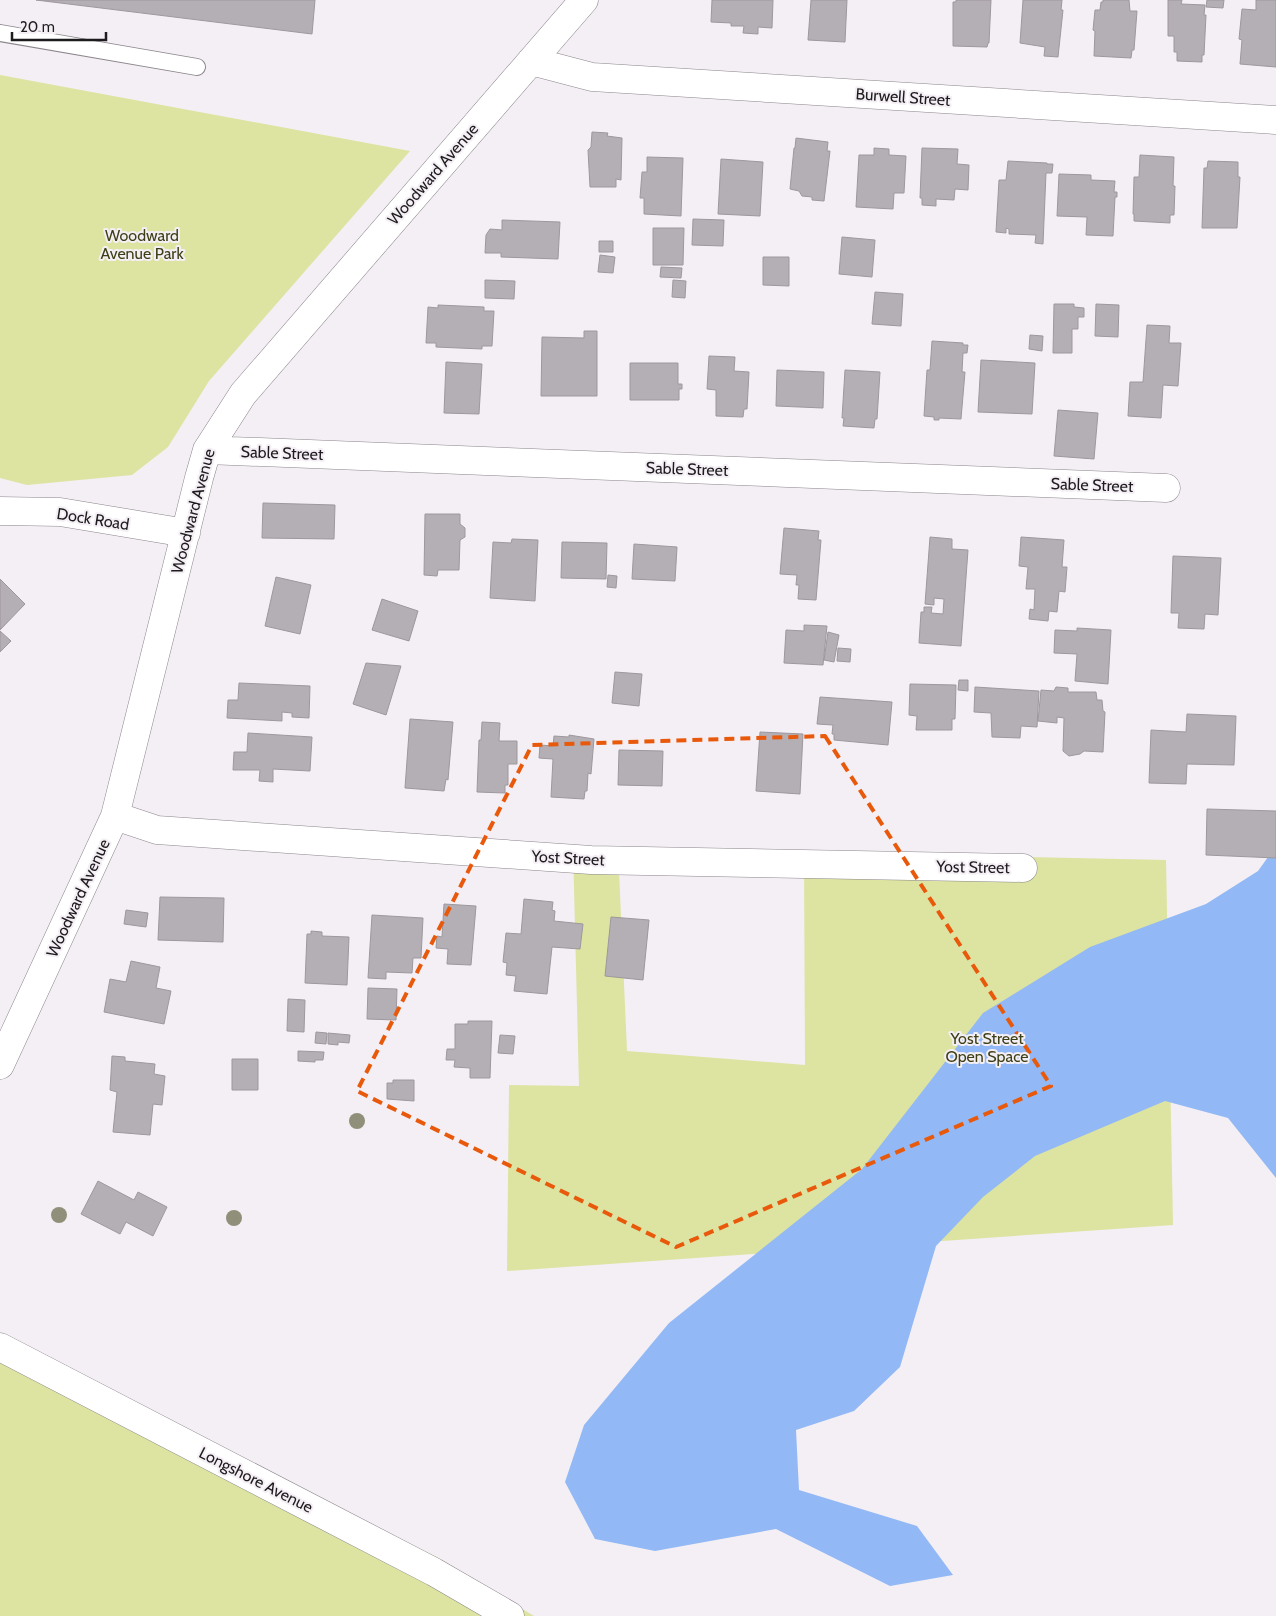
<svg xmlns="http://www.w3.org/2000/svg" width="1276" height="1616" viewBox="0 0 1276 1616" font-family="Cabin,sans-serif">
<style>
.green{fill:#dde3a1}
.water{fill:#92b9f5}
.building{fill:#b4afb4;stroke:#9d989d}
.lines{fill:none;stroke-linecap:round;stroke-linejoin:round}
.lane-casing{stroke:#8b868b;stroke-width:18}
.street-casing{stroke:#8b868b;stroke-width:29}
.lane{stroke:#fff;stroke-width:16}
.street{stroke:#fff;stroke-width:28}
.tree{fill:#8f8f7a}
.marked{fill:none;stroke:#e8590c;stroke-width:4;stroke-dasharray:10 6;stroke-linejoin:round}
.labels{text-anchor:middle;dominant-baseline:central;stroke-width:4;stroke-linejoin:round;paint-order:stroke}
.street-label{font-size:16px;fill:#1d1b1d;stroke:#f4eff4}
.park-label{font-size:16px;fill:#3d4017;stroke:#f4eff4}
</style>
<rect width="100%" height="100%" fill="#f4eff4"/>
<!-- green -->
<path class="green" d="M0 75 410 151 209 381 168 447 132 475 27 485 0 478Z
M573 848 618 849 627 1051 805 1065 804 852 1166 860 1173 1225 507 1271 509 1085 579 1086Z
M0 1344 437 1557 534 1616H0Z"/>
<!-- water -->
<path class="water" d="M1276 846V1178L1228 1118 1165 1101 1035 1156 983 1197 936 1246 900 1367 854 1411 796 1430 799 1490 917 1526 953 1575 890 1586 776 1529 655 1551 595 1539 565 1482 584 1425 669 1323 862 1169 983 1013 1090 947 1206 904 1258 871Z"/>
<!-- building -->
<path class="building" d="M36 0H315L312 34Z
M712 0H773L772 28 758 27V34L743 33 744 26H731V23L711 22Z
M811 0H847L845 42 808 40Z
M956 0H991L989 43H988L987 47 953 46V2H956Z
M1023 0H1062L1061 10H1063L1058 57 1044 56 1045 47 1020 43Z
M1103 0H1129L1130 11H1137L1134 50H1132L1131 58 1094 56 1095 31 1093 30 1095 10H1100L1101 2H1103Z
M1168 0H1182L1181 4 1205 5 1204 15H1206L1204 55H1202V62L1177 61V52H1174V36H1168Z
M1207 0H1224L1223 8 1206 7Z
M1256 0H1276V67L1240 64 1242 40 1239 39 1242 9 1256 10Z
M592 132 608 133 607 136 622 138 621 180 616 179V187H590L588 150 591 147Z
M796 138 828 142 827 151H830L824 201 812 200V197L802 196 799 191 790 189 794 148H795Z
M874 148 889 149V155L906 156 904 193H894L893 209 856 207 859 155H874Z
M922 148 958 149 957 164 969 165 968 190 955 189 954 200 936 199V206L922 205V198H920Z
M1140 155 1174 157 1173 186H1175L1174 215H1170V223L1134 221V214H1133L1134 177H1139Z
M647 157 683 158 681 216 644 214V198H640L642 172H647Z
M721 159 763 162 760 216 718 214Z
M1008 161 1047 163V164H1053L1052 173H1046L1043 244 1035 243 1036 235 1009 234V229L1006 228V233L996 232 999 180H1006Z
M1208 161 1238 162V177H1240L1237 228H1202L1204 168H1207Z
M1059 174 1091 175V180L1115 181 1114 192H1117V197H1115L1113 236 1086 235 1087 217 1057 216Z
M693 219 724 220 723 246 692 245Z
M502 220 560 222 558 259 501 257V253H485L486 235 490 229 502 230Z
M653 228H684L683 265H653Z
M842 237 875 240 872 277 839 274Z
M599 241H613V252H599Z
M600 255 615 257 613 273 598 272Z
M763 257H789V286L763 285Z
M661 267 682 268 681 278 660 277Z
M485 280 515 281 514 299 485 298Z
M673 280 686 281 685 298 672 297Z
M875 292 903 294 901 326 872 324Z
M1054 304H1074V307L1084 308V317H1078V329H1072V353H1053Z
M1096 304 1119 305 1118 337 1095 336Z
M438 305 484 307V311H494L492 346H482V349L436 347V343H426L428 307 438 308Z
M1147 325 1170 326 1169 343H1181L1178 386 1163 385 1161 418 1128 416 1130 382H1143Z
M584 331H597V396H541L542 337 584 338Z
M1030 335 1043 336 1042 351 1029 349Z
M932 341 963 343V345H968L967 353H963L962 372H965L961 419 939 418V420H934V417L924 416 927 370H930Z
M709 356 735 357 734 371 749 372 747 409H744L743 417 716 416V390L707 389Z
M981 360 1035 363 1032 414 978 412Z
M446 362 482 364 479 414 444 413Z
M630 363H678V384H682V389H679V400H630Z
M777 370 824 372 823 408 776 406Z
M845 370 880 372 877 419H875L874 428 843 426 844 418H842Z
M1058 410 1098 413 1094 459 1054 456Z
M263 503 335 505 334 539 262 538Z
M425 514H460V524L465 528V537L460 540 459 570H438L437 576 424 575Z
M784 528 819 531 818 540H821L816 600 798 599 799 585H796L797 575 780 574Z
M930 537 952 539V549L968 550 961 646 919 643 921 612H924V607H932L931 613 943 614 944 599 934 598V605L925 604Z
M1021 537 1064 540 1062 567H1067L1065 592 1059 591 1057 612 1049 611 1048 621 1029 619 1030 609 1034 610 1035 589H1026L1028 567 1019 566Z
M512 539 538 540 535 601 490 598 493 542 511 543Z
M562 542 607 543 606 579 561 578Z
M634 544 677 547 675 581 632 579Z
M1173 556 1221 558 1218 615 1205 614 1204 629 1178 628 1179 613H1171Z
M608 575 617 576 616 588 607 587Z
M276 577 311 585 300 634 265 626Z
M0 579 25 604 0 630Z
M382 599 418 611 409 641 372 630Z
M804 625 827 626 823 665 784 663 786 630 804 631Z
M1077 628 1111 630 1108 684 1075 681 1077 654 1054 653 1055 630 1077 631Z
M0 631 11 641 0 652Z
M828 632 839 635 834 662 824 660Z
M838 648 851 649 850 662 837 661Z
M366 663 401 666 386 715 353 704Z
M615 672 642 674 639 706 612 703Z
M959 680H968V691L958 690Z
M239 683 310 686 309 718 292 717V713L282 712V721L227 718 228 700H238Z
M910 684 956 685 955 719H952V730H916L917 716 909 715Z
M975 687 1039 691 1037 727 1021 726 1020 738 992 737 991 713 974 712Z
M1056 687 1068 688V692H1096L1097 700H1102L1103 711 1105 712 1103 752 1084 751 1080 754 1069 756 1063 751 1064 718 1057 717V723L1038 721 1041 690 1054 691Z
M820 697 892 702 888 745 834 740V734H832L833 725 817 724Z
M1187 714 1236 716 1234 765 1187 764 1186 784 1149 783 1151 730 1186 732Z
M410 719 453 722 448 780 446 779 444 791 405 788Z
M482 722 500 723 499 741H517V764H508V785H505V793L477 792 479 740H481Z
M760 732 803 734 800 794 756 791Z
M248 733 312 737 310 771 273 769V782L259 781 260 770H233L234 752H247Z
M569 735 594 739 591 774 588 773 587 791H585L584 799 551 797 553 759 539 758 540 745 553 746 554 736 569 737Z
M619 750 663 751 662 786 618 785Z
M1207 809 1276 811V858L1206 855Z
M160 897 224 898 223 942 158 940Z
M524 899 553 902 552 910 555 911 554 921 583 924 580 949 552 947 547 994 514 991 516 976 506 975 507 963 503 962 506 933 521 934Z
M444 904 476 906 471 965 447 964 448 949 436 948 437 936 442 937Z
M126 910 148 913 146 927 124 924Z
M372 915 423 918 421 958H413L412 973 386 972V979L368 978Z
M611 917 649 920 643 980 605 976Z
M311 931 322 932V936L349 937 347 985 305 983 307 934H311Z
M131 961 160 967 156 988 171 991 164 1024 104 1012 110 979 126 982Z
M368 988 397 989 396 1020 367 1019Z
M288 999 305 1000 304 1032 287 1031Z
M468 1021H492L490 1078H470V1068L454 1067 455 1060H446L447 1049H455V1024H468Z
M316 1032 327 1033 326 1044 315 1043Z
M328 1033 350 1035 349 1043 338 1042V1045L328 1044Z
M500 1035 515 1036 513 1054 498 1053Z
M298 1051 324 1052 323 1060H315V1062L298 1061Z
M112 1056 125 1057V1061L155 1064 154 1074 165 1076 162 1105 153 1104 150 1135 113 1132 117 1092 110 1090Z
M232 1059H258V1090H232Z
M393 1080H414V1101L387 1099V1083H393Z
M98 1181 134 1200 138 1192 167 1207 153 1236 126 1222 120 1234 81 1214Z"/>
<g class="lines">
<defs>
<path id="lane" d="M0 33 197 67"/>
<path id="street" d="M531 61 592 77 1276 120
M207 450 1166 488
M0 511 60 512 186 533
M115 816 157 830 591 860 1023 868
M0 1065 115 816 199 478 207 450 243 394 584 0
M0 1347 434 1572 510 1616"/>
</defs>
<!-- lane casing -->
<use href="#lane" class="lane-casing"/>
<!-- street casing -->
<use href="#street" class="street-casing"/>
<!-- lane -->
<use href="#lane" class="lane"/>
<!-- street -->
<use href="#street" class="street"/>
</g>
<!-- trees -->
<g class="tree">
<circle cx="357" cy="1121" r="8"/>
<circle cx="59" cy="1215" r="8"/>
<circle cx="234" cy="1218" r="8"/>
</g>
<!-- marked area -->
<path class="marked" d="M825 736 1051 1086 676 1247 357 1091 532 745Z"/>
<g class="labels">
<!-- street labels -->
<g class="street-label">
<text transform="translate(903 97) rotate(4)">Burwell Street</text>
<text transform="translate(433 174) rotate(-49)">Woodward Avenue</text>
<text transform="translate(282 453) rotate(2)">Sable Street</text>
<text transform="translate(687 469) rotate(2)">Sable Street</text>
<text transform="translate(1092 485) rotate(2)">Sable Street</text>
<text transform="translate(193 511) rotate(-75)">Woodward Avenue</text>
<text transform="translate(93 519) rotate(9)">Dock Road</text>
<text transform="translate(568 858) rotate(3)">Yost Street</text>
<text transform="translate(973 867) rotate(1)">Yost Street</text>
<text transform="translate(78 898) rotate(-65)">Woodward Avenue</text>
<text transform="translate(256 1480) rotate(27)">Longshore Avenue</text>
</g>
<!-- park labels -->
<g class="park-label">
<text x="142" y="235">Woodward<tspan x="142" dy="18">Avenue Park</tspan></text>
<text x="987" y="1038">Yost Street<tspan x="987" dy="18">Open Space</tspan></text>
</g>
</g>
<!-- scale -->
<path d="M12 32v8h94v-8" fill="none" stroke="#1d1b1d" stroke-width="2.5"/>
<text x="20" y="32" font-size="15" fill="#1d1b1d" stroke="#f4eff4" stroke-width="4" paint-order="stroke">20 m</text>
</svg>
